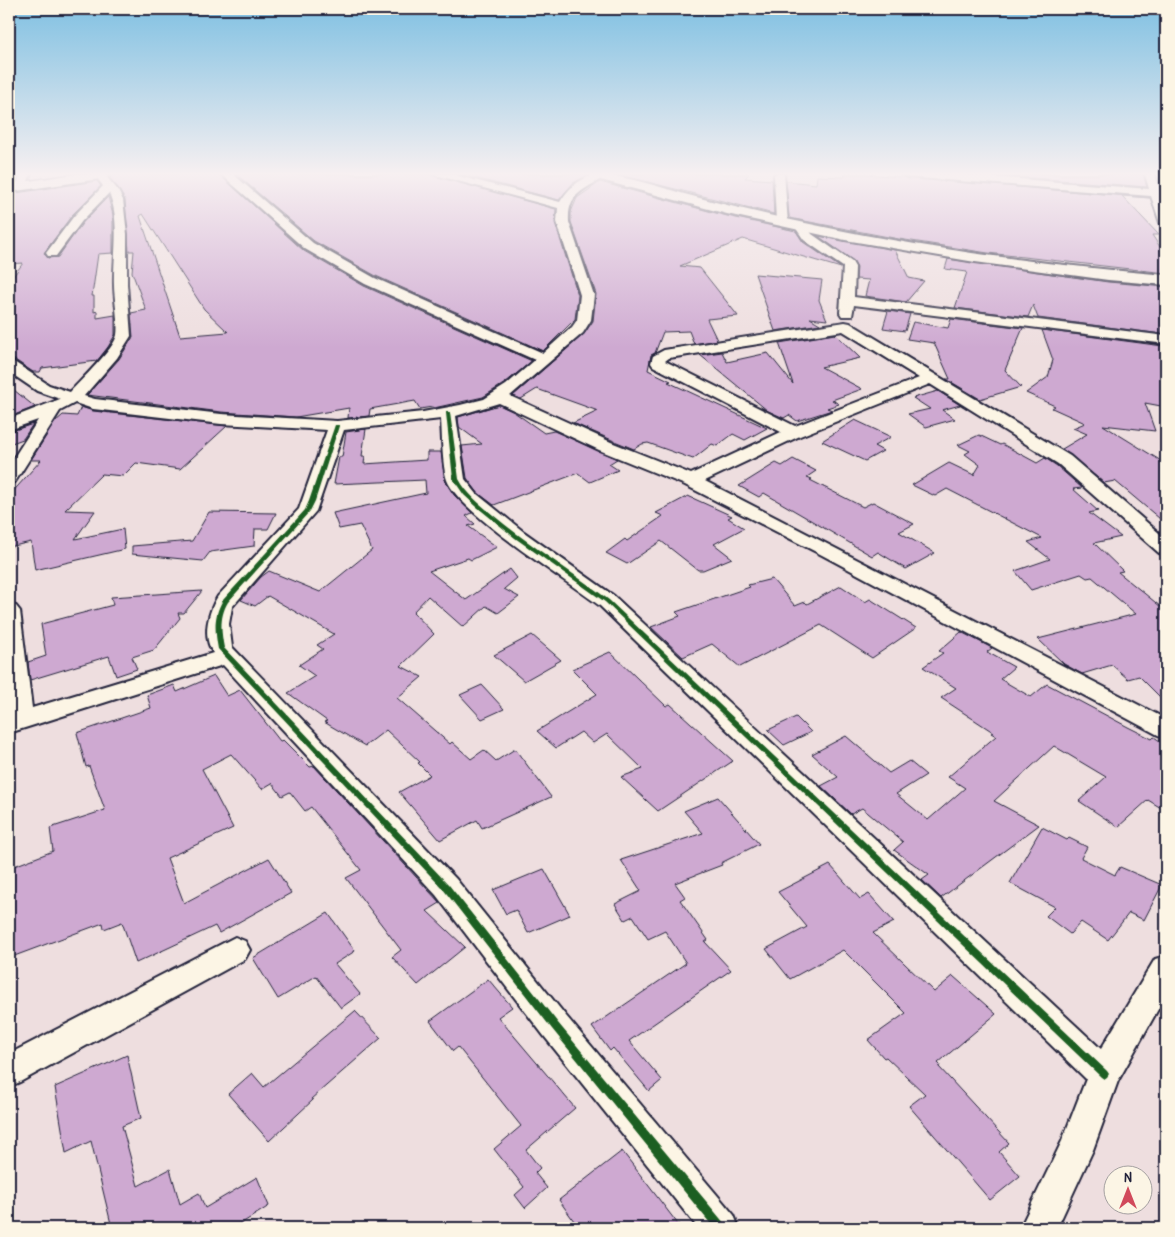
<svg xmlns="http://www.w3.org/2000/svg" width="1175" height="1237" viewBox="0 0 1175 1237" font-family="'Patrick Hand',sans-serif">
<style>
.building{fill:#cea9d1;stroke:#22223b;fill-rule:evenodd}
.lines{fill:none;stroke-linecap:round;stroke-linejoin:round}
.minor-casing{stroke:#22223b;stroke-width:4}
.tertiary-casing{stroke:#22223b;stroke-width:4}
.secondary-casing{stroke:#22223b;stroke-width:3}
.minor{fill:#fcf5e5;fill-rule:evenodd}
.tertiary{fill:#fcf5e5;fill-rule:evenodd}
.secondary{fill:#fcf5e5;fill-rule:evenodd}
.cycleway-casing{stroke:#fcf5e5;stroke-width:3}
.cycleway{fill:#1b5e20;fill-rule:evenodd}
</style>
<rect width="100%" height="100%" fill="#eededf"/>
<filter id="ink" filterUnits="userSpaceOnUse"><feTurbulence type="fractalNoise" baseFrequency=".02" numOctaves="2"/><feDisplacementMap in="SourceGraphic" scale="10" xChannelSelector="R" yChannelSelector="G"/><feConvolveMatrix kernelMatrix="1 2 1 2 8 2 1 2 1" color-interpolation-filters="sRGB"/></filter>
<g filter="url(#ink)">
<!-- building -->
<path class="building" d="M114 174H219L304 251 364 286 532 361 505 383 483 397 434 408 432 407 420 409 415 401 370 409 369 416 348 418 349 408 296 417 221 412 87 395 119 359 133 337 131 313 146 310 132 272 134 251H129L125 200 110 178ZM143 214 204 309 228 332 180 336 140 216Z
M236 174H430L556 209 555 223 578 295 575 319 543 351 376 276 314 241Z
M460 174H587L588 175 573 183 559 200Z
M616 174H749L745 178 772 180 774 214Z
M845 174H866L1150 198 1122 196 1159 235H1152L1166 256V273L988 253 899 239 789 218 786 181 816 184 817 176 844 177Z
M983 174H1143L1147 187Z
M1157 174H1166V200H1164Z
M97 181 101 186 72 215 44 253 48 258 58 257 83 222 108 197 113 215V253L98 254 92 296H94V312L97 311V318L115 315V335L108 347 97 361 42 368 40 372H33L15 360 9 359V282L23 263 9 264V194Z
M600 182 727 216 796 231 803 242 841 268 743 239 680 266 700 268 738 316 707 319 717 340 694 344 689 331 663 332 655 353 651 355 648 370 671 381 668 382 767 428 745 440 733 434 717 446 712 444 693 459 648 443 642 444 634 449 612 440 573 423 598 411 537 389 521 399 513 396 584 334 593 321 596 294 571 222V212L577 198Z
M818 236 895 250 909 278 924 281 906 302 865 296 869 280 856 279 857 267 854 261Z
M948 259 1108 282 1166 287V314L1161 313 1162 334 1038 318 1033 305 1028 317 955 308 967 272 945 269Z
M755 274 822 280 819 300 827 320 810 318 820 324 775 331Z
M888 311 910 314 905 331 883 328Z
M951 319 1023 328 1005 370 1021 387 980 399 946 379H950L934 343 907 339 913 322 948 328Z
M1042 330 1163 346 1164 360H1166V374L1161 406 1145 403 1155 431 1103 425 1166 464V524L1115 481 1104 483 1062 449 1087 434 1073 428 1085 423 1052 408 1055 406 1026 393 1048 377 1053 360Z
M835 334 860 358 821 367 862 389 832 400 839 404 827 408 832 410 797 421 789 415 784 418 768 411 700 355 722 352 727 362 768 353 793 384 779 343Z
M9 386 35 407 9 417Z
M938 391 960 405 942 410 955 419 926 427 908 414 930 409 913 398Z
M499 405 514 412 544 433 554 431 617 459 609 464 618 470 590 482 578 473 494 505 478 493 467 478 462 446 482 444 459 427 458 417Z
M81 407 93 411 227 426 180 469 136 463 123 476 102 474 65 510 95 511 75 539 123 529 125 549 35 570 31 542 9 547V496L41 460H31L55 422 63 415 77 416Z
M855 420 891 437 874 446 883 451 865 461 822 441Z
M33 424 23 439 9 444V432Z
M366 429 362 456H365L364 464 427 460V452H441L445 481 454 495 472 513 466 516 475 524 468 526 497 547 471 560 468 558 429 571 466 600 510 569 517 578 504 589 519 597 498 613 486 606 463 627 428 596 413 612 434 634 401 666 422 677 397 698 450 744 452 742 471 759 484 750 496 761 515 749 551 797 482 828 477 820 440 840 399 792 430 775 418 763 420 762 386 730 365 746 324 722 327 721 288 693 315 676 299 665 323 649 317 645 334 634 268 596 255 606 241 600 261 577 269 571 320 592 372 550 360 525 339 529 333 513 426 493 425 480 334 484 339 457H342L346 432Z
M979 435 1000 445 1002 444 1037 463 1045 458 1057 466 1082 488 1073 489 1098 511 1089 513 1121 537 1094 543 1123 571 1118 572 1166 611V703L1139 676 1128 679 1112 665 1082 674 1064 664 1038 639 1136 614 1092 577 1087 578 1081 574 1031 590 1015 571 1050 559 1028 542 1042 538 947 489 935 496 912 485 949 463 974 475 980 465 965 454 970 451 958 445Z
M793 459 816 471 807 477 812 479 810 480 863 507 873 502 914 524 899 532 935 553 906 569 878 552 872 556 764 493 759 497 739 486 776 463 782 466Z
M688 496 732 516 728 518 744 528 714 544 732 558 703 570H698L661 541 627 564 606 553 625 539 627 541 663 516 656 513Z
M209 512 276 513 268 529H255L254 546 210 552 203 561 132 554V546L192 541Z
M772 579 795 606 805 602 807 604 841 586 865 602 870 599 916 628 872 658 821 625 740 667 712 644 683 657 651 627 680 616 676 612 750 587 748 585Z
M202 591 184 613H178L180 618 154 650 132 657 137 669 116 676 109 656 30 680 28 662 46 656 41 624 113 605 111 597Z
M961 632 992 648 987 652 1014 667 1000 679 1031 697 1047 684 1128 727 1152 739 1154 737 1166 745V811L1148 800 1118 827 1079 801 1106 777 1054 746 994 801 1039 825 941 898 922 880 929 875 894 850 903 842 862 808 851 814 821 786 838 777 812 754 846 736 889 773 909 761 926 775 896 794 928 820 965 788 948 777 996 736 991 733 993 732 941 698 956 688 923 667 943 653 939 651Z
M532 635 561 660 524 681 494 655Z
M610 652 666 706 670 704 733 761 658 811 621 777 643 769 607 734 593 743 581 732 556 748 537 731 597 694 572 669Z
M214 676 227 696 240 690 280 741 283 740 310 767 314 766 440 903 427 911 465 947 418 985 392 957 401 950 346 878 361 870 311 807 305 811 290 792 282 796 272 783 262 789 231 754 202 769 233 828 167 858 184 903 269 858 291 893 219 933 215 926 136 963 122 922 104 929 103 923 9 958V868L53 851 50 828 105 810 89 766 86 767 77 733 151 708 147 695 174 685 177 692Z
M482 685 504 709 482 719 460 695Z
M796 717 811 732 784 745 768 730Z
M718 797 759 844 721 863 722 865 675 883 685 897 680 900 708 940 705 942 731 970 629 1041 662 1080 649 1091 613 1048 610 1051 592 1027 686 963 665 931 648 939 633 916 625 920 615 904 641 891 621 860 703 833 684 811Z
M1042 827 1067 840 1069 838 1087 847 1081 858 1115 875 1120 867 1162 885 1144 920 1129 913 1108 940 1081 922 1070 934 1046 916 1055 907 1010 883Z
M830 865 860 899 869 894 894 922 873 933 934 992 953 976 996 1014 938 1063 940 1065 939 1067 1009 1143 999 1152 1020 1176 990 1200 909 1106 925 1094 886 1057 884 1058 868 1040 906 1013 843 950 790 979 766 949 807 927 778 892Z
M544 869 570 915 528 933 516 910 506 914 493 890Z
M328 913 355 951 335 964 360 994 341 1008 316 976 278 999 253 958Z
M488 979 512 1007 498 1017 575 1108 526 1150 540 1168 535 1173 547 1188 525 1208 515 1195 524 1187 494 1149 521 1126 458 1047 453 1051 430 1021Z
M355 1011 381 1038 311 1099 313 1100 269 1141 228 1094 252 1073 264 1087Z
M127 1055 141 1118 122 1126 138 1186 170 1169 180 1204 199 1193 205 1208 257 1177 269 1206 234 1228H112L91 1141 66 1153 55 1087Z
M622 1151 681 1228H579L559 1200Z"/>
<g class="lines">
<defs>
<path id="minor" d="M21 174H31L26 186 21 189 16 186Z
M94 174H104L117 189 123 200 127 234V284L131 336 117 358 84 396 95 399 221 414 337 421 423 412 460 405 484 399 506 385 535 360 365 284 305 249 221 174H233L313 243 375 278 543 353 572 327 577 320 580 295 557 222 558 208 432 174H451L560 202C572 183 586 174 608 174 588 190 567 190 569 222L594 295 591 320 583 333 510 396 611 442 691 474 781 432 653 366 651 363 653 356 664 350 845 322 850 323 1070 456 1166 539V555L1159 553 1058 464 930 384 800 436 705 481 1166 719V738L1158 735 822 555 685 485 599 450 499 403 456 416 465 479 477 494 524 532 614 596 1101 1049 1155 959 1166 956V995L1118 1081 1093 1150 1057 1228H1020L1062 1141 1086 1079 600 606C568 581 459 513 447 480 442 465 442 435 441 419L344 430 316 511 232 607 229 624 232 647 456 879 566 1016 734 1215 739 1228H698L544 1036 436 895 223 665 9 733V604L16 606 20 611 32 708 213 653C202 636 208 612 218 596L299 509 327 430 221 424 93 409 75 403 60 411 15 482 9 483V465L38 420 9 430V419L60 399 37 391 9 372V361L14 362 49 385 70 392C81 380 114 349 117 335 119 323 114 298 114 285 113 256 121 221 109 193L82 221 56 256H48L46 253 74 216 103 186ZM843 331 919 378 795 426 665 361 669 358Z
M774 174H784L788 223 782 226 776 223Z
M902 174H953L1149 189 1145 174H1155L1166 212V226L1160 223 1151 196 907 177Z
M801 223 805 225 812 234 852 262 855 267 854 297 1166 336V344L854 305 852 316H842L840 313 843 267 804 240 795 227Z
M235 937 245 941 250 950 245 959 20 1082 9 1087V1054Z"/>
<path id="tertiary" d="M589 174C625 174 661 188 696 197 734 207 772 216 810 224 927 249 1047 265 1166 275V285L1108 280 975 262 845 240 727 214 590 177Z"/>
<path id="secondary" d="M75 174H112L106 178 9 192V184Z"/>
</defs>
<!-- minor casing -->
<use href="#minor" class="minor-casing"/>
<!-- tertiary casing -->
<use href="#tertiary" class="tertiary-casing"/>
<!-- secondary casing -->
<use href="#secondary" class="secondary-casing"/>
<!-- minor -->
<use href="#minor" class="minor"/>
<!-- tertiary -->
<use href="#tertiary" class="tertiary"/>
<!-- secondary -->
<use href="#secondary" class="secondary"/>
<defs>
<path id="cycleway" d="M446 412H450V413L459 479C467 494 480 504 493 515 530 546 571 571 609 600L1107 1071 1109 1074 1107 1077 1104 1079 1101 1077 605 602 515 538 477 507 464 495 453 479 446 413Z
M335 425H339V426L315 501 310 511 228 602C219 617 221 632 224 648L449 885 558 1023 725 1224 726 1228H714L552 1029 443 889 218 649C215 631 213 616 223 600L305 510 309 501Z"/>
</defs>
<!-- cycleway casing -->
<use href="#cycleway" class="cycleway-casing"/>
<!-- cycleway -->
<use href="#cycleway" class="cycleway"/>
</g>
</g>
<!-- sky -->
<linearGradient id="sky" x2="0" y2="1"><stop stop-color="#7fc0e2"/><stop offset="0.5" stop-color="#f7f0f1"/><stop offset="1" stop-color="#f7f0f1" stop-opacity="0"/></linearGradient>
<rect width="1175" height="348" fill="url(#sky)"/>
<!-- margin -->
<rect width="1175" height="1237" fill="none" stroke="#fcf5e5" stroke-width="30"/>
<rect x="15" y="15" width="1145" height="1207" fill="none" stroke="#22223b" stroke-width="2" filter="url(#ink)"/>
<!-- north arrow -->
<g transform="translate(1128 1190)"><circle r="24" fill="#fcf5e5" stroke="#a5a1a1"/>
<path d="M0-4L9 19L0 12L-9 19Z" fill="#d1495b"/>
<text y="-8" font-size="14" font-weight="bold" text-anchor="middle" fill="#22223b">N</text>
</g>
</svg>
